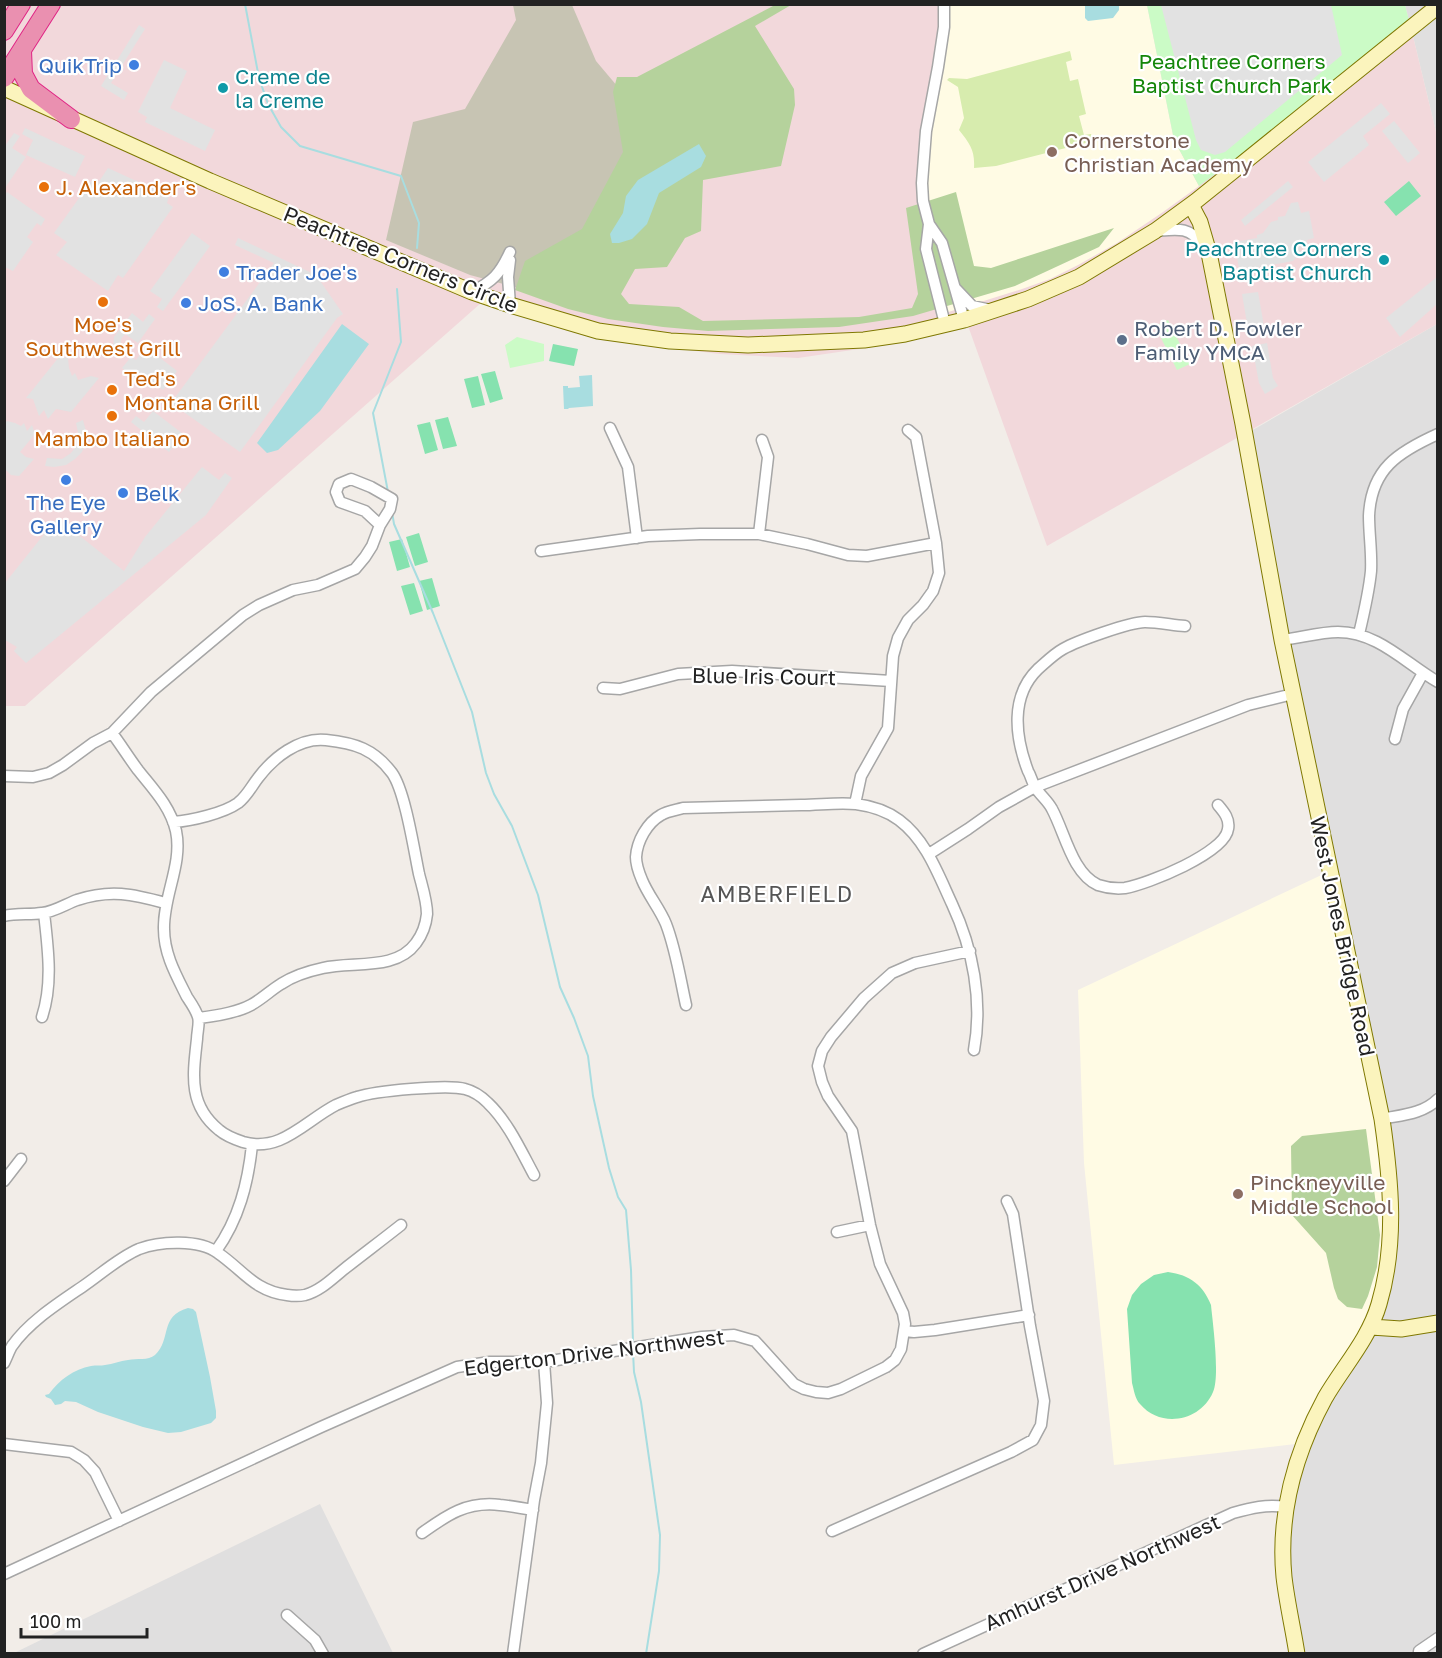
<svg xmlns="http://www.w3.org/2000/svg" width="1442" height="1658" viewBox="0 0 1442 1658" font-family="'Golos Text',sans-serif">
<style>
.residential{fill:#e0dfdf}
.commercial{fill:#f2d8db}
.education{fill:#fffbe4}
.construction{fill:#c7c4b3}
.grass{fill:#d7ecae}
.forest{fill:#b5d29c}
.park{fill:#cbfbc6}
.pitch{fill:#86e2af}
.parking{fill:#e2e2e2}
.water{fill:#a8dde0}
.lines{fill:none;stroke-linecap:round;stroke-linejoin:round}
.stream{stroke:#a8dde0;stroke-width:2}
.street-casing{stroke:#a6a6a6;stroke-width:13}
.secondary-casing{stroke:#7f7802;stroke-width:17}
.highway-casing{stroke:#e02585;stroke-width:20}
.street{stroke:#fff;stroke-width:10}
.secondary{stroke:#fbf4bd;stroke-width:15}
.highway{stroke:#ea90b0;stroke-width:18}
.shop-dot{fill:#3f7fe0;stroke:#fff;stroke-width:2}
.culture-dot{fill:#0f9aa8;stroke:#fff;stroke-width:2}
.education-dot{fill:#8d6e63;stroke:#fff;stroke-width:2}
.food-dot{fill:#e8710a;stroke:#fff;stroke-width:2}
.service-dot{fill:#5c6f8a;stroke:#fff;stroke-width:2}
.labels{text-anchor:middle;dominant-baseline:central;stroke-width:4.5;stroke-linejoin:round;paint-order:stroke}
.park-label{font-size:21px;fill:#148609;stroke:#fff}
.shop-label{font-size:21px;fill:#366cbe;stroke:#fff;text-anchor:start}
.culture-label{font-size:21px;fill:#0d838f;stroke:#fff;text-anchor:start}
.education-label{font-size:21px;fill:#785e54;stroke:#fff;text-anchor:start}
.food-label{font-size:21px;fill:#c56008;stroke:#fff;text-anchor:start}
.street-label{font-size:21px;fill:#222;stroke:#fff}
.service-label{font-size:21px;fill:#4e5e75;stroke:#fff;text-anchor:start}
.neighbourhood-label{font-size:22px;letter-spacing:1.5px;fill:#555;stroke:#fff}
</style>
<rect width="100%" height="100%" fill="#f2ede8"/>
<!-- residential -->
<path class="residential" d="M1405 5H1437V136L1411 28Z
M1437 324V1653H1297L1286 1507 1392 1225 1244 435Z
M320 1504 393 1653 12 1654Z"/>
<!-- commercial -->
<path class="commercial" d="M4 5H1147L1174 140 1411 28 1437 136V324L1047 546 967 323 893 344 798 358 720 354 622 342 481 303 25 706H5Z"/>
<!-- education -->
<path class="education" d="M944 5H1147L1174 140 1199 186 1163 212 1117 243 1078 265 1050 279 1022 289 942 314 923 201Z
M1330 871 1382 1119 1392 1225 1380 1303 1304 1443 1114 1465 1084 1163 1078 990Z"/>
<!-- construction -->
<path class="construction" d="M513 5H572L596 61 650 125 545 295 470 275 386 240 413 122 465 109 516 20Z"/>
<!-- grass -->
<path class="grass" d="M1070 51 1072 60 1066 62 1070 81 1078 79 1086 114 1079 116 1084 135 1091 134 1093 141 996 166 974 168C975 150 970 144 959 130L964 118 958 87 947 80 949 78 967 79Z"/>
<!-- forest -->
<path class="forest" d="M775 5H791L755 26 794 89 795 105 781 166 703 180 701 231 685 238 667 267 635 269 621 294 629 304 679 307 703 321 859 317 912 308 918 294 906 208 956 192 974 266 991 268 1114 228 1099 247 1015 286 913 316 839 327 708 331 663 327 608 319 568 309 515 290 525 261 582 229 623 152 613 92 617 77H637Z
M1366 1129 1380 1235 1377 1267 1368 1296 1362 1309 1347 1307 1338 1299 1334 1288 1326 1253 1292 1215 1291 1146 1302 1136Z"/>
<!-- park -->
<path class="park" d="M1147 5H1405L1411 28 1199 186 1174 140Z
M1168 320 1190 364 1177 370 1155 326Z
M517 337 544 344V361L510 368 505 345Z"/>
<!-- pitch -->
<path class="pitch" d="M1409 181 1421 196 1396 216 1384 202Z
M553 344 578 349 574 366 549 361Z
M495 371 503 399 490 403 481 374Z
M478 376 485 405 472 408 464 379Z
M448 417 457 446 443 449 435 420Z
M430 422 438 450 425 454 417 425Z
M419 533 428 562 415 566 406 537Z
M402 539 410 567 397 571 389 542Z
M432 578 440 606 427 610 419 581Z
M414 583 423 611 410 615 401 586Z
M1168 1272C1190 1275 1203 1285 1211 1305 1213 1325 1220 1376 1213 1392 1201 1421 1161 1429 1140 1404 1135 1399 1134 1390 1132 1383L1127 1309 1132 1295 1141 1284 1154 1275Z"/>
<!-- parking -->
<path class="parking" d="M1161 5H1331L1342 55 1225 152 1215 155 1201 150 1196 140Z
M139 25 145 29 111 83 128 93 124 100 101 86Z
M164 60 187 71 170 108 215 130 205 151 145 122 147 117 138 112Z
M1381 103 1390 114 1363 136 1369 145 1324 182 1308 162Z
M1394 121 1420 153 1408 163 1382 131Z
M25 128 85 156 75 177 26 155 33 140 22 134Z
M14 133 20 136 12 148 26 157 5 188V146Z
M108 168 169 196 167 203 173 207 123 278 118 275 108 291 56 255 67 242 54 233 92 180 98 183Z
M1288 181 1293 187 1245 226 1241 220Z
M7 192 45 219 41 226 37 223 27 237 33 242 13 271 5 267 4 196Z
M1298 202 1301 213 1309 211 1314 238 1307 240V243L1300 245 1301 253 1293 261 1255 268 1240 273 1234 242 1257 238V235L1263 233 1271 222 1278 220V217L1285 216 1291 203Z
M192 233 210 246 163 311 157 307 162 299 150 291Z
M238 238 316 275 343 314 337 318 240 452 171 403 274 263 235 245Z
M1437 277V304L1400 337 1386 318Z
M1258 292 1265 332 1249 335 1242 294Z
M132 313 143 322 149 314 155 319 138 343 125 334 121 339V350L116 353 113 347 114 337Z
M1267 343 1273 378 1278 386 1265 394 1259 383 1252 346Z
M146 347 177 371 163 390 155 384 151 389 122 368 131 357 136 360Z
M59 357 68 358 69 368 72 376 75 373 78 380 91 376 99 378 71 412 56 409 48 419 44 410 39 416 33 399 26 398Z
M153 411 187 437 182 443 178 441 169 452 131 422 136 416 144 422Z
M83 420 87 435 85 444 82 452 75 459 66 465 54 467 45 466 47 458 62 459 71 453 77 445 78 432 76 423Z
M7 421 15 423 21 426 24 423 27 431 32 425 35 434 20 452 26 457 34 459 19 476 11 475 5 469 4 424Z
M202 467 219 480 225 473 232 478 206 515 26 663 14 651 17 647 5 640V583L57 518 124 571 145 537Z"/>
<!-- water -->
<path class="water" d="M1085 5H1119V10L1113 18 1088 21 1085 18Z
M699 144 706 156 701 167 659 193 647 224 632 239 619 243H612L610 234 623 213 626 196 638 180Z
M342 324 369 344 320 411 278 450 267 453 257 443Z
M592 375 593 406 569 408 568 409H564L563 386H568V388L580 387 579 376Z
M188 1308 193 1309 196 1312 210 1377 216 1411V1418L211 1423 181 1432 168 1433 143 1427 98 1412 76 1402 65 1401 61 1404 55 1405 51 1399 46 1397 45 1395 49 1394C59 1380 74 1369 91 1366 96 1365 101 1366 105 1365 113 1364 120 1361 128 1360 137 1358 148 1361 155 1355 172 1339 159 1316 188 1308Z"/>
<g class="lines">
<!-- stream -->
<path class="stream" d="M245 4 259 78 268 104 281 127 300 146 401 176 419 223 417 248
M388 492 373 413 401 342 397 289
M392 512 394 524 433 613 472 712 486 773 494 794 512 826 538 895 560 987 574 1018 588 1056 593 1096 609 1168 618 1197 626 1210 631 1270 633 1343
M633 1352 634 1372 641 1402 660 1535 659 1571 646 1654"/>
<defs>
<path id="street" d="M944 4V27L938 67 926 131 922 183 923 201 929 224 926 249 945 324
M929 224 942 243 964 320
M1156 231C1177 229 1189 226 1203 245
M510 260 508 277 510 305
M955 288 972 306 991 310
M472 292C493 281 500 274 510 252
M610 428 628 467 637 538
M759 534 768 457 762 440
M541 551 648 536 700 534H759L807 544 848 555 867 556 936 543
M1185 626C1172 625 1158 622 1145 622 1130 622 1077 641 1063 649 1054 654 1046 662 1038 669 1010 696 1015 737 1028 771 1031 776 1032 782 1035 787 1040 795 1048 801 1052 809 1065 833 1072 873 1098 885 1107 888 1116 889 1125 888 1148 884 1225 853 1228 829 1230 819 1224 812 1218 805
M1359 634C1364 613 1369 592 1371 571 1372 553 1369 534 1369 516 1371 469 1398 452 1438 434
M1282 640C1300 638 1320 632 1338 632 1378 632 1405 663 1438 682
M603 688 620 689 678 674 732 671 891 681
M112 733C121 745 129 758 138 770 153 789 170 806 176 831 183 864 163 896 164 929 164 954 176 975 187 997 191 1003 196 1010 198 1017 200 1023 197 1032 197 1039 193 1075 188 1105 219 1130 226 1136 234 1139 243 1142 281 1153 305 1121 336 1105 343 1102 350 1099 357 1097 375 1091 448 1084 465 1089 473 1091 482 1097 488 1103 508 1122 521 1151 534 1175
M1395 739 1403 709 1423 673
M4 776 33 777 49 773 63 765 93 743 112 733 151 692 243 615 259 605 293 590 318 585 355 569 365 557 372 546 380 525 390 509 392 499 371 487 351 479 339 484 336 492 340 502 365 511 380 525
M855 804 861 776 888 728 893 656 898 638 908 620 923 605 933 591 939 573 936 543 916 437 908 430
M173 822C191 821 224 813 238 803 247 796 251 787 258 778 273 758 299 737 326 740 355 743 374 749 392 773 405 791 414 850 419 874 422 886 427 901 427 914 426 924 422 935 416 943 396 971 353 961 323 968 309 971 293 976 281 984 271 990 262 999 251 1005 236 1013 216 1016 199 1018
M929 854 968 829 999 807 1035 787 1248 705 1293 694
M4 916C17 913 30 915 42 913 54 912 66 904 77 900 110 889 133 894 165 903
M686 1005C680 978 676 950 666 924 660 909 648 895 642 880 639 873 636 864 636 857 637 841 647 823 661 815 667 811 676 810 683 808 722 807 762 806 801 805 819 805 838 802 856 804 871 806 887 811 899 820 926 840 938 874 952 904 973 949 983 1001 974 1050
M42 1017C53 984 48 948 44 913
M1382 1119C1401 1115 1423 1114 1438 1099
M4 1181 21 1159
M837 1232 870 1225
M216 1251C239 1219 248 1183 252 1145
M905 1331 914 1332 935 1330 1029 1315
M4 1363C7 1357 9 1351 12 1346 29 1322 57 1304 82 1287 100 1275 118 1258 139 1249 160 1241 199 1239 218 1253 243 1270 254 1291 287 1295 293 1296 300 1296 305 1295 320 1291 332 1279 343 1270 362 1255 382 1240 401 1225
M4 1444 71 1452 84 1460 95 1472 119 1521
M832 1531 1011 1452 1033 1440 1041 1425 1044 1401 1030 1326 1013 1214 1007 1201
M422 1533C447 1515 467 1501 500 1505 511 1506 522 1508 533 1510
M4 1574 321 1427 457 1367 490 1362H544L702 1337 734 1335 755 1341 794 1384 804 1389 816 1392 828 1393 841 1389 886 1367 895 1360 901 1349 905 1324 903 1313 880 1264 870 1225 852 1131 828 1096 822 1082 818 1066 822 1051 831 1037 864 998 892 973 915 963 970 951
M287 1615 315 1640 323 1654
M513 1654 534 1500 541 1463 547 1403 544 1362
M923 1654 1233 1513C1251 1508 1267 1504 1286 1507
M1419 1654V1651L1438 1638"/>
<path id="secondary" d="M4 88 210 181 472 292 510 305 598 331 670 341 748 345 864 340 905 334 964 320 1028 299 1079 277 1155 231 1196 201 1438 6
M1191 205 1200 222 1209 253 1243 424 1282 640 1382 1119C1391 1181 1397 1243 1379 1304 1369 1339 1343 1367 1325 1398 1295 1453 1278 1515 1284 1577 1287 1603 1293 1628 1297 1654
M1371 1327 1401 1329 1438 1323"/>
<path id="highway" d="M4 31 21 4
M22 51 23 74 31 89 71 119
M4 78 51 4"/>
</defs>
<!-- street casing -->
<use href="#street" class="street-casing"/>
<!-- secondary casing -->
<use href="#secondary" class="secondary-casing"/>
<!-- highway casing -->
<use href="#highway" class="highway-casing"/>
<!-- street -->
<use href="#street" class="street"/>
<!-- secondary -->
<use href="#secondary" class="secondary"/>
<!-- highway -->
<use href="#highway" class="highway"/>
</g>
<!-- markers -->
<g class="shop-dot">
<circle cx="134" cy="65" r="6"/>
<circle cx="224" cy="272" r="6"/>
<circle cx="186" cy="303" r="6"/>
<circle cx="66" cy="480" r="6"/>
<circle cx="123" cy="493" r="6"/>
</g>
<g class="culture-dot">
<circle cx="223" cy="88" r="6"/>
<circle cx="1384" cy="260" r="6"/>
</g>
<g class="education-dot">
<circle cx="1052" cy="152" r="6"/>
<circle cx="1238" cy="1194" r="6"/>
</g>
<g class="food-dot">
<circle cx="44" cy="187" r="6"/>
<circle cx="103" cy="302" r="6"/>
<circle cx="112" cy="390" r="6"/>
<circle cx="112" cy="416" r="6"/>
</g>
<circle class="service-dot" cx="1122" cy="340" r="6"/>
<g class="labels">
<!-- park labels -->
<g class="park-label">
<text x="1232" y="61">Peachtree Corners<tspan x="1232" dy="24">Baptist Church Park</tspan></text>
</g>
<!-- shop labels -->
<g class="shop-label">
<text x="122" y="65" text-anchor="end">QuikTrip</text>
<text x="236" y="272">Trader Joe's</text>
<text x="198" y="303">JoS. A. Bank</text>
<text x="135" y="493">Belk</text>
<text x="66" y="502" text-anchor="middle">The Eye<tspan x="66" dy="24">Gallery</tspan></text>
</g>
<!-- culture labels -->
<g class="culture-label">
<text x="235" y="76">Creme de<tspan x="235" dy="24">la Creme</tspan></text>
<text x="1372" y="248" text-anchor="end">Peachtree Corners<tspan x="1372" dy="24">Baptist Church</tspan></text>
</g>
<!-- education labels -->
<g class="education-label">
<text x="1064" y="140">Cornerstone<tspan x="1064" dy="24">Christian Academy</tspan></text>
<text x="1250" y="1182">Pinckneyville<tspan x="1250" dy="24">Middle School</tspan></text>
</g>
<!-- food labels -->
<g class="food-label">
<text x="56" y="187">J. Alexander's</text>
<text x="103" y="324" text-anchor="middle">Moe's<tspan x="103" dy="24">Southwest Grill</tspan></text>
<text x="124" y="378">Ted's<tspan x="124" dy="24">Montana Grill</tspan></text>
<text x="112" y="438" text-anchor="middle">Mambo Italiano</text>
</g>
<!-- street labels -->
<g class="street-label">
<text transform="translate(401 259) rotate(22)">Peachtree Corners Circle</text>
<text transform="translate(764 676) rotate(1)">Blue Iris Court</text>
<text transform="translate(1343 936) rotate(78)">West Jones Bridge Road</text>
<text transform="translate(594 1352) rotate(-7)">Edgerton Drive Northwest</text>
<text transform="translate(1102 1572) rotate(-24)">Amhurst Drive Northwest</text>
</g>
<!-- service labels -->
<g class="service-label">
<text x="1134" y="328">Robert D. Fowler<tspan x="1134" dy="24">Family YMCA</tspan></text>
</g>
<!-- neighbourhood labels -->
<g class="neighbourhood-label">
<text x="777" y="893">AMBERFIELD</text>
</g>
</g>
<!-- border -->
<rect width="1442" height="1658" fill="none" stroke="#222222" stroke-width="12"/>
<!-- scale -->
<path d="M21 1628v9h126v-9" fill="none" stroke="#222222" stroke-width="3"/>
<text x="30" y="1628" font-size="18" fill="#222222" stroke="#ffffff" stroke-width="4.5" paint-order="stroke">100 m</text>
</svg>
